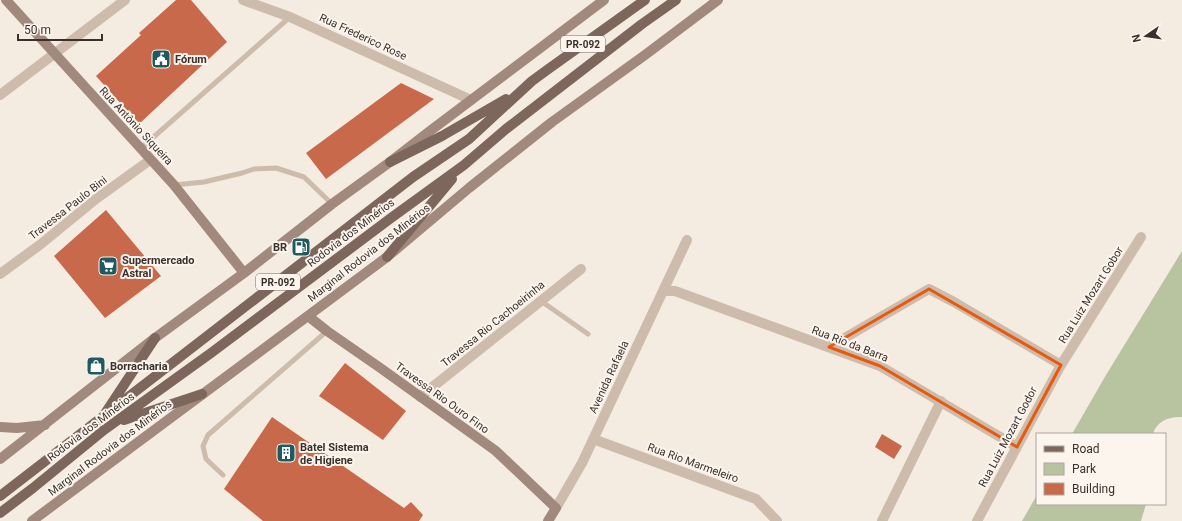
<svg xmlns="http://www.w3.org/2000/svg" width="1182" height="521" viewBox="0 0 1182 521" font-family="Roboto,sans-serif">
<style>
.green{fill:#b8c4a0}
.building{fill:#c8694b}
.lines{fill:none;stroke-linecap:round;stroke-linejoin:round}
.lane{stroke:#cdbbac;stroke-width:5}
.street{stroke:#cdbbac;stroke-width:10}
.secondary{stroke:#a18a7d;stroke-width:10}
.primary{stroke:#7d675c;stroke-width:10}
.marked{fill:none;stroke:#e8590c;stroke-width:3;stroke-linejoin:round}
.labels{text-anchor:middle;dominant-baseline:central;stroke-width:4;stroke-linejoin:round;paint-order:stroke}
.shield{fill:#fbf5ee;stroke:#756b66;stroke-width:1}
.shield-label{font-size:10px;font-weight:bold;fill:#3b302b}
.street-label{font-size:11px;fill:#3b302b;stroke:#fbf5ee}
.poi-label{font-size:11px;font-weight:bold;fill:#3b302b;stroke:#fbf5ee;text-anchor:start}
</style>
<rect width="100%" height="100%" fill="#f4ebe1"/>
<!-- green -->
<path class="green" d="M1182 251V417C1170 416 1156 421 1153 434H1072L1106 375Z
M1037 495V504H1146L1141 521H1022Z"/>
<!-- building -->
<path class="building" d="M176 0H191L227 42 139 124 96 76 141 35 139 33Z
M401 83 434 99 326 179 306 153Z
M106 210 161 276 105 318 54 256Z
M345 363 406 411 383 440 319 396Z
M272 417 404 508 411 502 423 515 419 521H263L224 489Z
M882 434 902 446 894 459 875 447Z"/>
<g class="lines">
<!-- lane -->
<path class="lane" d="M140 149 290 17
M174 185 204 182 242 173 254 169 276 168 304 177 332 204
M541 301 588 334
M223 475 206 459 203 446 208 435 327 331"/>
<!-- street -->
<path class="street" d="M243 0 290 17 471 100
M0 95 125 0
M0 274 41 244 96 199 150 160
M663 291H675L880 366 1017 447
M829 347 929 289 954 302 1061 365
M420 397 581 269
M593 439 756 499 777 521
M556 508 582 463 687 240
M882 521 941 401
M977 521 1061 365 1141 237"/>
<!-- secondary -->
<path class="secondary" d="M6 0 174 185 244 273
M308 316 327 331 379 367 496 451 556 508 548 521
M0 427 17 428 45 425
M0 459 155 338 244 273 332 204 390 162 430 131 604 0
M32 521 387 257 469 188 552 122 645 55 718 0"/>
<!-- primary -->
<path class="primary" d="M390 162 442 136 506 99
M387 257 452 179
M106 412 155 338
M124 420 202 394
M0 496 413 177 469 139 532 81 547 70 645 0
M0 513 33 488 104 430 211 353 391 218 464 165 506 129 642 24 676 0"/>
</g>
<!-- marked area -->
<path class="marked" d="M929 289 1061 365 1017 447 880 366 829 347Z"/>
<!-- icons -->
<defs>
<symbol id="civic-square" viewBox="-11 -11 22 22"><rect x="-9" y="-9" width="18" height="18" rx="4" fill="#1f5a5e" stroke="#fbf5ee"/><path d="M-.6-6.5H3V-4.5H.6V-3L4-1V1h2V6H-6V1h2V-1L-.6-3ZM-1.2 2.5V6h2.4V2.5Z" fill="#fff"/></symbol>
<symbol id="fuel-square" viewBox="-11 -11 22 22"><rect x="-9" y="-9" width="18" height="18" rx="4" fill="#1f5a5e" stroke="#fbf5ee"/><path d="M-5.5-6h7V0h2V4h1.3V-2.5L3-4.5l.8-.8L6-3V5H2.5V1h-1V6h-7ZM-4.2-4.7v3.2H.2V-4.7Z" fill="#fff"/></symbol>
<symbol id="supermarket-square" viewBox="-11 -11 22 22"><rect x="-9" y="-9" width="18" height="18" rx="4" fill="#1f5a5e" stroke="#fbf5ee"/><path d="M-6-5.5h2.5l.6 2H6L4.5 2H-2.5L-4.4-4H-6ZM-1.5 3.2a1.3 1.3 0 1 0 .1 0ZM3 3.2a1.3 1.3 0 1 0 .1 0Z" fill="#fff"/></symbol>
<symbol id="shop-square" viewBox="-11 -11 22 22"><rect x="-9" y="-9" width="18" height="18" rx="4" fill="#1f5a5e" stroke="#fbf5ee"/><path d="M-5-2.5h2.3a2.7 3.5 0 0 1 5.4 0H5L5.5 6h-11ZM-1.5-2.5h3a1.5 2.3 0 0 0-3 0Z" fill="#fff"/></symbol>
<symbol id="building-square" viewBox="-11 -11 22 22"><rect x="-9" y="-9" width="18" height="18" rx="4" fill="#1f5a5e" stroke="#fbf5ee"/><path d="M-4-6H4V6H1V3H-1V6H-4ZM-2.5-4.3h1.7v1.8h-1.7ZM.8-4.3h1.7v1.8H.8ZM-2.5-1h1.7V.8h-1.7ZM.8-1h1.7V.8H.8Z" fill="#fff"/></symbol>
</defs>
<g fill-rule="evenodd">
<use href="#civic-square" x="150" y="48" width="22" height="22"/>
<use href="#fuel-square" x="290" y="236" width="22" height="22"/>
<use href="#supermarket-square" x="97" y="255" width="22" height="22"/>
<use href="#shop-square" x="85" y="355" width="22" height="22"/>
<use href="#building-square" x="275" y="442" width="22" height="22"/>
</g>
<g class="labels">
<!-- shield labels -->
<g class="shield">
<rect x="561" y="36" width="44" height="16" rx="3"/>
<rect x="256" y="274" width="44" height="16" rx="3"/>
</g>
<g class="shield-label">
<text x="583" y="44">PR-092</text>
<text x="278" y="282">PR-092</text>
</g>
<!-- street labels -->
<g class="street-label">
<text transform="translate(363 37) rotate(25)">Rua Frederico Rose</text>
<text transform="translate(136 126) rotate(47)">Rua Antônio Siqueira</text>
<text transform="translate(68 208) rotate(-38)">Travessa Paulo Bini</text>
<text transform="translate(351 233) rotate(-37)">Rodovia dos Minérios</text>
<text transform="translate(369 253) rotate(-38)">Marginal Rodovia dos Minérios</text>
<text transform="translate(1091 295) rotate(-58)">Rua Luiz Mozart Gobor</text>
<text transform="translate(493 324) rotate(-39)">Travessa Rio Cachoeirinha</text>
<text transform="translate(850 344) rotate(21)">Rua Rio da Barra</text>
<text transform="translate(609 377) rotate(-65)">Avenida Rafaela</text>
<text transform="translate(442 398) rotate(36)">Travessa Rio Ouro Fino</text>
<text transform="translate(91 427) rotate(-37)">Rodovia dos Minérios</text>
<text transform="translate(1008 437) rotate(-62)">Rua Luiz Mozart Godor</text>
<text transform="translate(110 448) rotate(-37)">Marginal Rodovia dos Minérios</text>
<text transform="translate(693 463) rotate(20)">Rua Rio Marmeleiro</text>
</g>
<!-- poi labels -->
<g class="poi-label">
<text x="175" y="59">Fórum</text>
<text x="287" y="247" text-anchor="end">BR</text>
<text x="122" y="260">Supermercado<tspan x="122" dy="13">Astral</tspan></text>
<text x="110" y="366">Borracharia</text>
<text x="300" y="447">Batel Sistema<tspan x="300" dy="13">de Higiene</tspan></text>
</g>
</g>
<!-- legend -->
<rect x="1036" y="433" width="130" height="72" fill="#fbf5ee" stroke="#aea6a0"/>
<rect x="1044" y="446" width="20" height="6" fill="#7d675c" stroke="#aea6a0"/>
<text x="1072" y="453" font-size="12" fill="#3b302b">Road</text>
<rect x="1044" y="463" width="20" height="12" fill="#b8c4a0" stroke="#aea6a0"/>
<text x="1072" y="473" font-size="12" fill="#3b302b">Park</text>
<rect x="1044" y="483" width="20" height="12" fill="#c8694b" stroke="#aea6a0"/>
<text x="1072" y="493" font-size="12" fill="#3b302b">Building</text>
<!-- north arrow -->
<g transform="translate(1146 36) rotate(257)" stroke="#fbf5ee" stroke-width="3" paint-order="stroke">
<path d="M0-3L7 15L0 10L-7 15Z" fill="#3b302b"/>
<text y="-6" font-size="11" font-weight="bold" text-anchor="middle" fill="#3b302b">N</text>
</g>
<!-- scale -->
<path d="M18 34v6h84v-6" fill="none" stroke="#3b302b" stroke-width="2"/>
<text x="24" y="34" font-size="12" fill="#3b302b" stroke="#fbf5ee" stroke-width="3" paint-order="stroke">50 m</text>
</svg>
